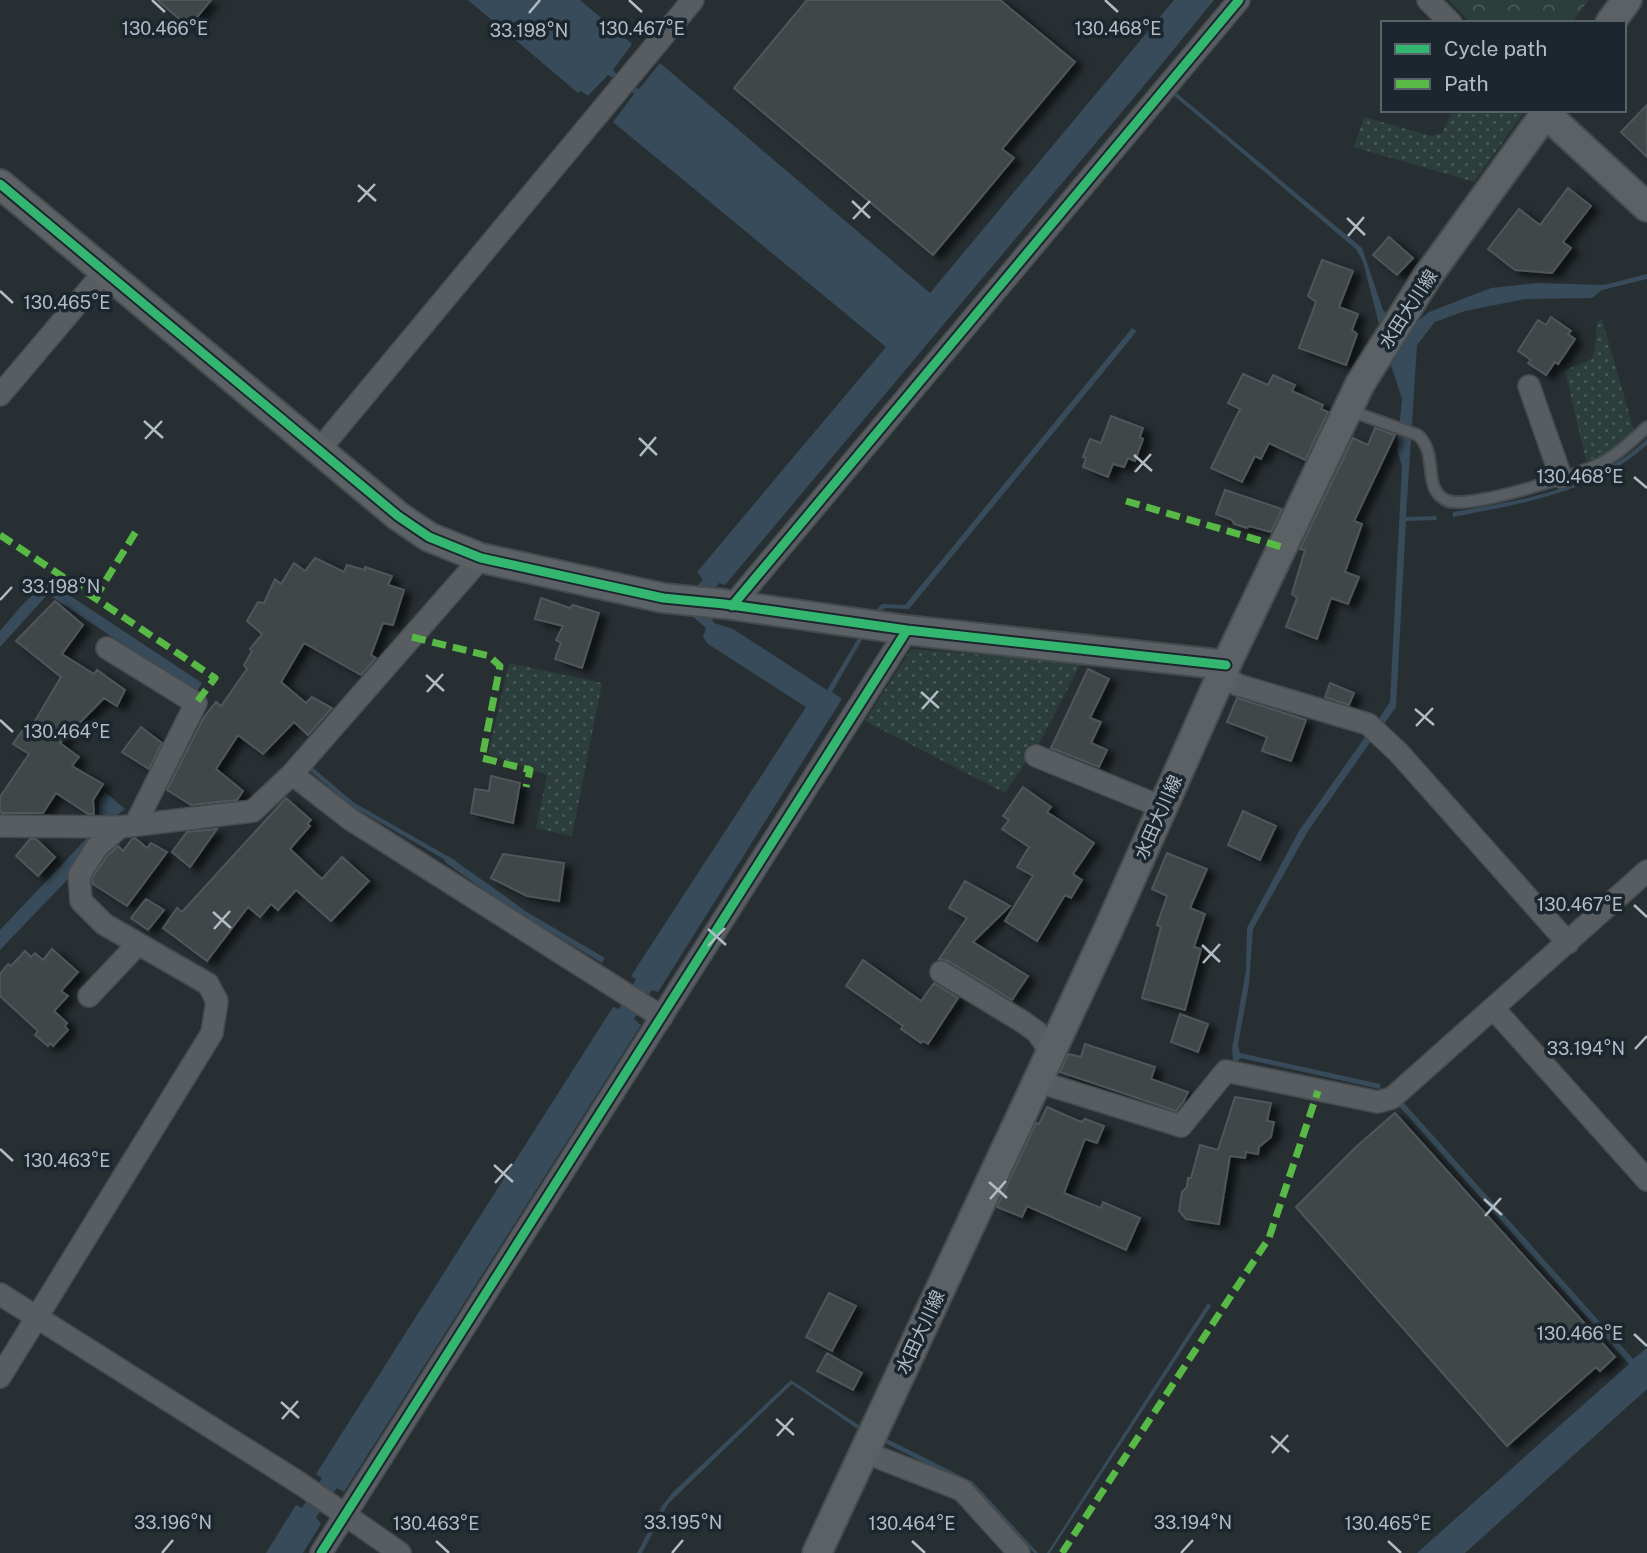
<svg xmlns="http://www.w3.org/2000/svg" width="1647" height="1553" viewBox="0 0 1647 1553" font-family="'Public Sans','Noto Sans JP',sans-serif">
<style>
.grass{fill:url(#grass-dots)}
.forest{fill:url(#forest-crowns)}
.water{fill:#374b5a}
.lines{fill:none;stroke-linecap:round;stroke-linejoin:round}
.stream{stroke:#374b5a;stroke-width:7}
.building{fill:#40464a;stroke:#50565b;stroke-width:2;filter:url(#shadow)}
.lane-casing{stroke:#464b4e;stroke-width:14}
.street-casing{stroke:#464b4e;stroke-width:24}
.secondary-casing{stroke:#464b4e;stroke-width:32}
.lane{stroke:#585d62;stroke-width:10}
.street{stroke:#585d62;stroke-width:21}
.secondary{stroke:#5c6166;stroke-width:28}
.quiet{stroke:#58b947;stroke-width:7;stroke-dasharray:14 7;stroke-linecap:butt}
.cycleway-casing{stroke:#1c262e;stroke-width:13}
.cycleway{stroke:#33b770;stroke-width:9}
.ticks{fill:none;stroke:#b2bcc5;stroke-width:2.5}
.labels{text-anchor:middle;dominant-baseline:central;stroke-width:7;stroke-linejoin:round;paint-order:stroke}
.street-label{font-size:18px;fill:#b2bcc5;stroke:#1c262e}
.ticks-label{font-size:18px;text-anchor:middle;fill:#b2bcc5;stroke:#1c262e;stroke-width:7;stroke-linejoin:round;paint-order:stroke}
</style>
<defs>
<pattern id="grass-dots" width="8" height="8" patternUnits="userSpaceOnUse" patternTransform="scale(1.75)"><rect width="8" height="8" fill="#2b3e3c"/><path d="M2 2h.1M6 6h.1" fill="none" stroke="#475857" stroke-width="1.8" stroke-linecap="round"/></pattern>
<pattern id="forest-crowns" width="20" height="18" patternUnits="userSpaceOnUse" patternTransform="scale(1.75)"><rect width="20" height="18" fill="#2b3e3c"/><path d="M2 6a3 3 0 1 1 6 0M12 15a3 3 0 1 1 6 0" fill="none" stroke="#475857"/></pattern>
<filter id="shadow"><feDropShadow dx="8" dy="4.5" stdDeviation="3.5" flood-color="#0009"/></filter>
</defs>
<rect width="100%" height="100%" fill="#282f33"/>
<!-- grass -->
<path class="grass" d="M1453 110 1525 111 1474 182 1354 147 1364 117 1432 136 1442 133Z
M1602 319 1634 431 1609 453 1586 461 1565 370 1592 359 1595 348 1597 323Z
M911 649 1081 663 1041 740 1005 793 865 721Z
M509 663 602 683 572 836 536 828 547 775 488 754Z"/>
<!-- forest -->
<path class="forest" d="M1448 0H1589L1573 21 1471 23Z"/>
<!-- water -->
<path class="water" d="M468 0H580L632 44 613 70 618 76 615 79 608 75 588 96 581 91 578 93Z
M1174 0H1214L1152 76 725 585 719 583C710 593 708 610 714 623L733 629 827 690 859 637 863 638 832 692 842 699 658 992 652 990 634 1019 641 1025 344 1492 337 1488 316 1517 321 1524 303 1553H266L296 1505 302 1508 322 1478 316 1474 613 1007 619 1009 636 979 631 976 806 707 708 644 703 637 706 628 692 616 695 588 703 580 697 572 886 347 613 122 634 94 630 91 635 87 639 89 660 63 930 293Z
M1174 91 1362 248 1383 310 1395 322 1413 325 1429 312 1491 288 1537 283 1604 285 1647 274V279L1602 290 1592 298 1525 299 1465 311 1435 322 1417 345 1406 517 1436 516 1437 520 1406 521 1396 707 1383 725 1378 720 1390 702 1402 466 1397 449 1402 399 1388 356 1399 341 1379 324 1363 262 1357 250 1172 94Z
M1132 328 1137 331 909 609 885 608 881 611 876 610 882 604 905 605Z
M1647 439V445C1595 492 1520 504 1453 517V512C1524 500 1592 490 1647 439Z
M48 581 202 683 196 693 48 594 0 647V631L21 606Z
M1365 737 1371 741 1308 831 1253 929 1249 984 1238 1045 1240 1053 1380 1084V1089L1241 1058 1237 1062 1233 1060 1232 1049 1246 970 1247 928 1299 831Z
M312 767 353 802 456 861 454 865 350 805 309 770Z
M105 792 125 809C103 826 74 853 67 880L0 950V930L87 838 103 816 99 814V801Z
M515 905 605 958 602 963 512 909Z
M1403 1102 1633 1359 1647 1348V1389L1465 1553H1417L1629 1364 1399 1106Z
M1208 1303 1211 1306 1050 1553H1047Z
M791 1380 863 1428 862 1432 792 1384 668 1504 642 1553H637L662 1506 673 1492Z
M883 1437 973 1482 1038 1553H1034L977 1489 881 1441Z"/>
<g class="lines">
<!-- stream -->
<path class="stream" d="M448 860 521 912"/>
</g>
<!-- building -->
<path class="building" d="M157 0H211L189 27Z
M807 0H1000L1075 62 1002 149 1014 158 933 255 734 88Z
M1647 105V157L1621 132Z
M1568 188 1591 206 1563 242 1571 248 1552 273 1515 270 1488 249 1519 209 1540 225Z
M1389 237 1413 258 1397 275 1373 255Z
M1322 260 1353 271 1339 307 1358 314 1352 330 1357 334 1346 365 1299 348 1316 302 1308 296Z
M1551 317 1571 331 1568 334 1575 339 1558 364 1555 362 1546 375 1528 363 1531 360 1518 351 1538 320 1546 325Z
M1243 374 1268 385 1273 375 1295 385 1292 391 1323 405 1321 409 1328 412 1305 460 1269 443 1261 459 1255 456 1242 482 1211 468 1240 409 1228 403Z
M1111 416 1143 428 1140 437 1143 439 1135 461 1128 458 1124 467 1113 464 1108 477 1083 467 1086 458 1083 457 1090 439 1101 443Z
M1375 428 1395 435 1354 521 1362 524 1345 572 1359 577 1348 604 1331 598 1317 639 1286 627 1297 598 1292 594 1305 550 1300 549 1353 438 1368 445Z
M1225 490 1282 509 1271 532 1249 526 1247 528 1234 524 1232 520 1216 514Z
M315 558 344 572 347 565 365 570V567L392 576 388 585 404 590 393 625 383 623 371 655 376 658 361 675 304 643 281 682 306 703 312 697 332 708 308 735 294 722 263 754 238 735 216 769 243 791 237 800 191 805 167 790 204 717 216 702 221 706 247 669 244 665 252 651 250 649 262 634 247 621 258 602 264 603 275 579 281 584 294 563 305 571Z
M541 598 570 608 573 605 599 613 582 668 555 659 561 643 556 640 563 626 535 619Z
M55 601 83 625 62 654 94 674 97 670 125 690 117 706 104 698 60 743 79 757 72 766 103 784 93 800 94 814H88L56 793 43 813H2L0 811V797L29 754 13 744 24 728 29 731 61 677 16 641Z
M1088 669 1109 679 1090 718 1101 722 1091 743 1107 750 1099 767 1051 748Z
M1330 683 1354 693 1349 705 1325 697Z
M1237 698 1306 720 1291 761 1262 751 1267 737 1227 722Z
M141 727 162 743 149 769 122 752Z
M491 776 520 783 513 823 471 813 475 789 489 791Z
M1023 787 1051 807 1047 812 1094 843 1073 874 1082 880 1071 898 1065 895 1037 941 1005 921 1033 876 1017 867 1029 847 1002 829 1009 820 1003 816Z
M286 798 311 820 307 824 310 826 290 849 322 879 342 857 369 881 331 921 296 890 278 910 271 904 260 917 248 907 207 961 163 928 177 908 182 912Z
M1243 811 1276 826 1260 860 1228 845Z
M217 829 190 867 172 852 187 832Z
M135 838 147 848 151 843 167 852 127 906 93 884 92 878 107 856 118 846 123 851 132 839Z
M30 839H36L55 857 38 876 16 856Z
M1167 853 1207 869 1190 908 1205 914 1194 947 1201 949 1185 1010 1142 998 1161 927 1157 925 1167 896 1152 889Z
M503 854 564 863 559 901 527 896 491 878Z
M965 881 1010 906 973 942 1028 976 1012 1000 948 961 939 959 967 918 949 908Z
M146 899 164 910 148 930 131 918Z
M52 949 78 972 61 991 68 996 54 1011 67 1023 65 1026 68 1030 53 1046 50 1043 48 1046 35 1035 38 1031 0 996V974L8 964 11 966 25 951 31 957 35 953 43 960Z
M863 960 921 1001 934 983 958 998 928 1044 923 1041 921 1043 901 1029 903 1026 846 986Z
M1180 1014 1208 1024 1198 1052 1171 1042Z
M1085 1044 1155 1067 1151 1079 1188 1092 1184 1101 1176 1111 1060 1072 1068 1054 1081 1057Z
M1235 1097 1271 1103 1267 1121 1274 1122 1271 1137 1259 1147 1258 1154 1246 1152 1245 1158 1230 1156 1219 1224 1186 1219 1179 1211 1182 1192 1187 1187 1188 1178H1191L1200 1145 1218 1150Z
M1047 1107 1081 1122 1085 1119 1104 1126 1097 1143 1085 1139 1064 1193 1101 1208 1103 1202 1140 1218 1126 1250 1027 1206 1022 1217 997 1207 1036 1123 1039 1124Z
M1395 1113 1615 1357 1600 1371 1596 1367 1507 1446 1296 1207 1356 1147Z
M829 1293 856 1306 832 1351 806 1337Z
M827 1353 862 1373 853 1390 817 1371Z"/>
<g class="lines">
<defs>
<path id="lane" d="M1348 410 1418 435C1437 453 1425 480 1439 495 1442 498 1445 500 1448 501 1471 509 1582 474 1605 461 1621 452 1634 439 1647 427"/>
<path id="street" d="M1428 0 1451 23
M1529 386 1561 477
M0 395 105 271
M320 449 693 0
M732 606 1239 0
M107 648 196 703 135 825
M1222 675 1238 685 1368 724 1398 752 1568 943
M1036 756 1162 807
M292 774 350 819 662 1017
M0 826 120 827 253 811 292 774 481 558
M941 972 1023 1022 1037 1032 1050 1051
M89 996 138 944
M1494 1009 1647 1180
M1036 1081 1181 1126 1226 1071 1378 1102 1392 1098 1647 871
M0 1294 301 1484 400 1553
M0 1377 212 1033 217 1001 208 984 104 924 81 901 79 875 97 847 120 827
M864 1452 962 1490 1019 1553
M321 1553 907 630"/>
<path id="secondary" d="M1610 23 1627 0
M1546 114 1647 207
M0 184 398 516 429 537 481 558 663 598 724 604 907 630 1226 665
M817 1553 1109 928 1226 665 1360 384 1427 277 1548 110"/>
</defs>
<!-- lane casing -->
<use href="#lane" class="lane-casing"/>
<!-- street casing -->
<use href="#street" class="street-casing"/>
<!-- secondary casing -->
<use href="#secondary" class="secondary-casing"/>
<!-- lane -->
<use href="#lane" class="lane"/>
<!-- street -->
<use href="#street" class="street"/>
<!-- secondary -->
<use href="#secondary" class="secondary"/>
<!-- quiet -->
<path class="quiet" d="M1126 501 1282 547
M0 535 215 678 196 703
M95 598 138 528
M412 637 489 656 500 666 482 758 530 770 526 787
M1062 1553 1269 1238 1318 1091"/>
<defs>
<path id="cycleway" d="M0 184 398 516 429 537 481 558 663 598 724 604 907 630 1226 665
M732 606 1239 0
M321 1553 907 630"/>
</defs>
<!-- cycleway casing -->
<use href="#cycleway" class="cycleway-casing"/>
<!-- cycleway -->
<use href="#cycleway" class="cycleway"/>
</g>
<!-- ticks -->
<path class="ticks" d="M152 0 165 12M629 0 642 12M1105 0 1118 12M529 13 540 0M358 185 376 201M852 201 870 218M358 202 375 184M1347 218 1365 235M853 219 870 201M1348 236 1364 217M0 291 13 303M144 421 163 438M639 438 657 455M145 439 162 421M1134 455 1152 471M640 456 656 437M1135 472 1151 454M1634 477 1647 488M0 600 12 587M426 675 444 691M427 692 443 674M921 692 939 708M922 709 938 691M1415 709 1434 725M0 720 13 732M1416 726 1433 708M1634 905 1647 917M213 912 231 928M214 929 230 911M708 929 726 945M1202 945 1220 962M708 946 725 928M1203 963 1220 944M1635 1049 1647 1036M0 1149 13 1161M494 1165 513 1182M989 1182 1007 1198M495 1183 512 1164M990 1199 1006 1181M1484 1199 1502 1215M1485 1216 1501 1198M1634 1334 1647 1346M281 1402 299 1418M282 1419 298 1401M776 1419 794 1435M777 1436 793 1418M1271 1436 1289 1452M1272 1453 1288 1435M436 1541 449 1553M912 1541 925 1553M1388 1541 1401 1553M162 1553 173 1540M672 1553 683 1540M1181 1553 1193 1540"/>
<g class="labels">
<!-- street labels -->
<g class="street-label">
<text transform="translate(1408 309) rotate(-57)">水田大川線</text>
<text transform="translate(1158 817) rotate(-66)">水田大川線</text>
<text transform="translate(920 1332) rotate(-65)">水田大川線</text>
</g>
</g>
<g class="ticks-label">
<text x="165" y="35">130.466°E</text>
<text x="642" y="35">130.467°E</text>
<text x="1118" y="35">130.468°E</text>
<text x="529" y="37">33.198°N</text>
<text x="67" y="309">130.465°E</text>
<text x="1580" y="483">130.468°E</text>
<text x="61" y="593">33.198°N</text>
<text x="67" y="738">130.464°E</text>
<text x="1580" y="911">130.467°E</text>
<text x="1586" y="1055">33.194°N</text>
<text x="67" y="1167">130.463°E</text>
<text x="1580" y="1340">130.466°E</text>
<text x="173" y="1529">33.196°N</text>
<text x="683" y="1529">33.195°N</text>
<text x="1193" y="1529">33.194°N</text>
<text x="436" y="1530">130.463°E</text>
<text x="912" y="1530">130.464°E</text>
<text x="1388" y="1530">130.465°E</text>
</g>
<!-- legend -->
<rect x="1381" y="21" width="245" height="91" fill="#1c262e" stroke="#58626a" stroke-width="2"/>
<rect x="1395" y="44" width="35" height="10" fill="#33b770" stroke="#58626a" stroke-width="2"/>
<text x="1444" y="56" font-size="21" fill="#b2bcc5">Cycle path</text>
<rect x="1395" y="79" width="35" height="10" fill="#58b947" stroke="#58626a" stroke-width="2"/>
<text x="1444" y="91" font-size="21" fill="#b2bcc5">Path</text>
</svg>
